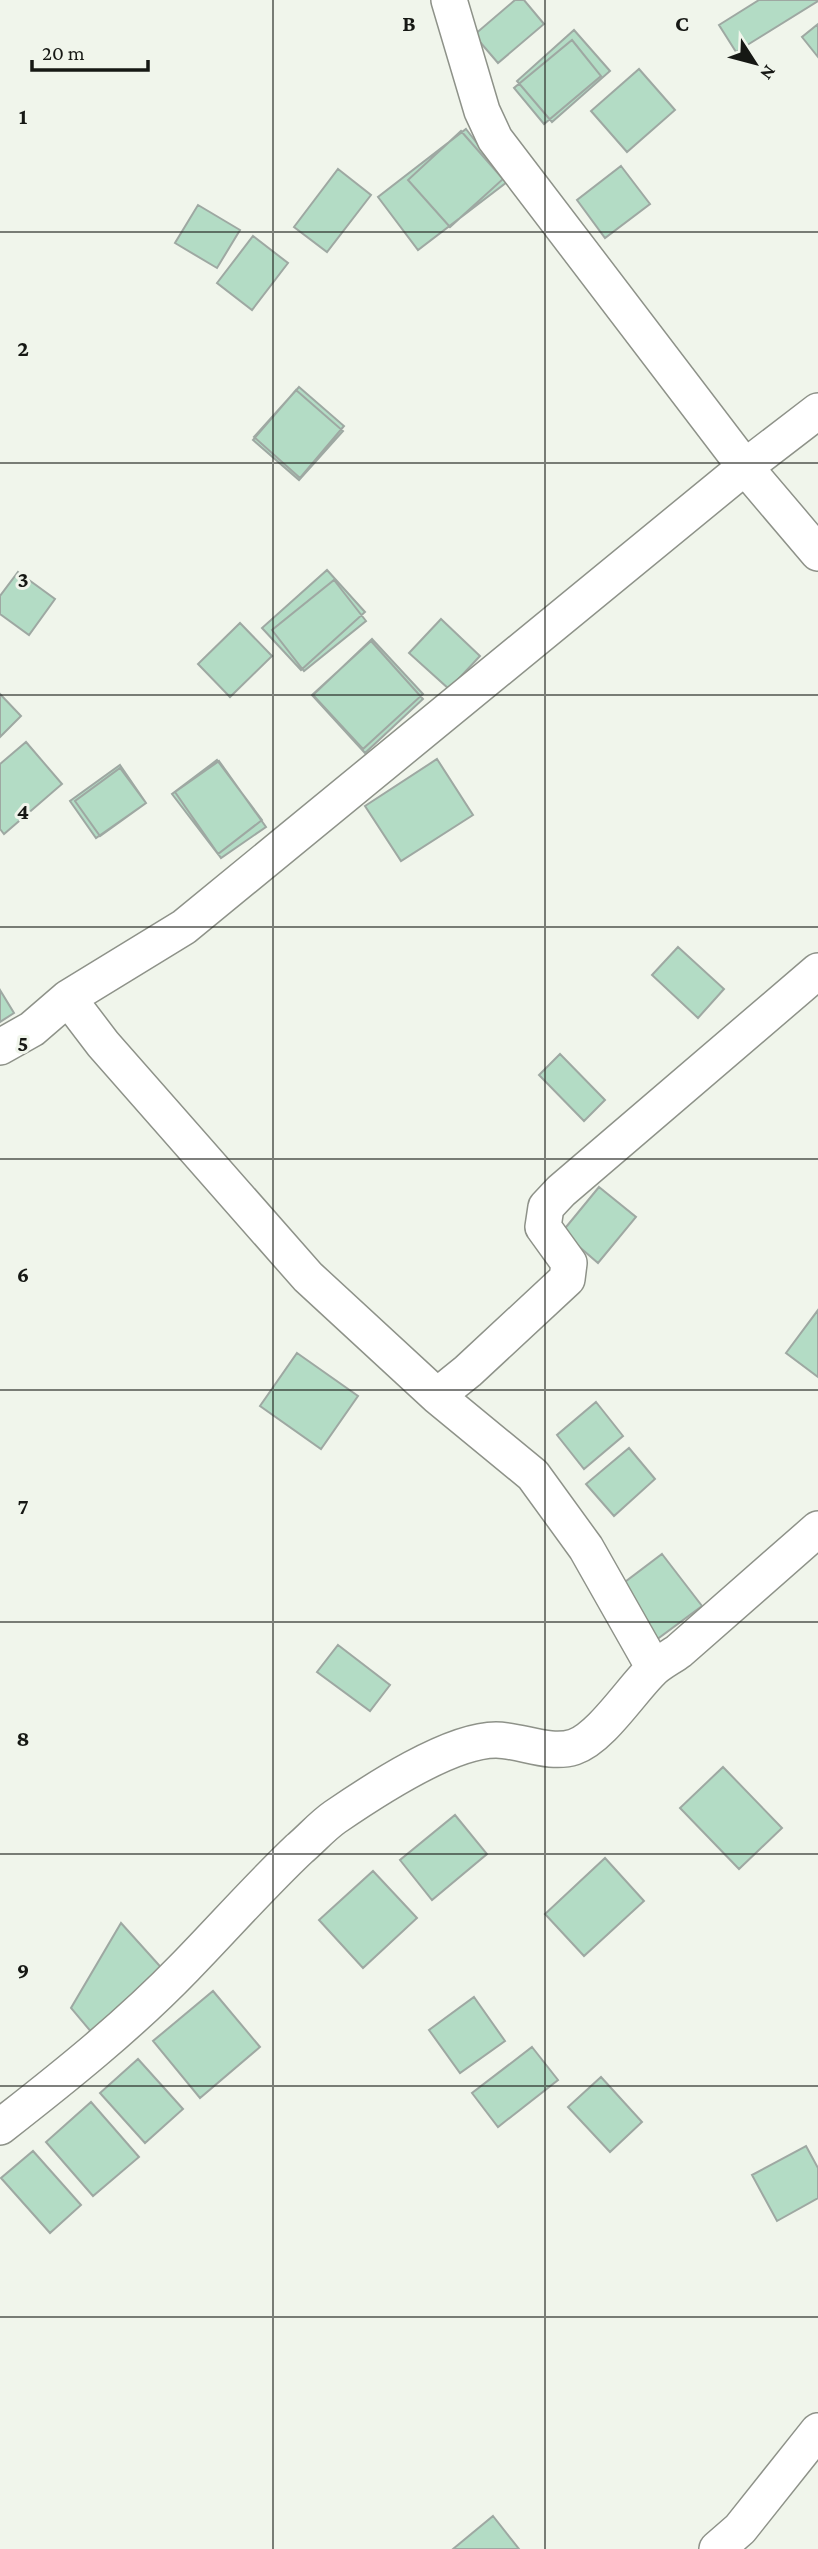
<svg xmlns="http://www.w3.org/2000/svg" width="818" height="2549" viewBox="0 0 818 2549" font-family="'Crimson Pro',serif">
<style>
.building{fill:#b3dcc5;stroke:#9ea8a2;stroke-width:2}
.lines{fill:none;stroke-linecap:round;stroke-linejoin:round}
.minor-casing{stroke:#8e9289;stroke-width:38}
.minor{stroke:#fff;stroke-width:35}
.grid{fill:none;stroke:#161814;stroke-width:2;stroke-opacity:0.55}
.grid-label{font-size:23px;text-anchor:middle;font-weight:bold;fill:#161814;stroke:#f0f5eb;stroke-width:6;stroke-linejoin:round;paint-order:stroke}
</style>
<rect width="100%" height="100%" fill="#f0f5eb"/>
<!-- building -->
<path class="building" d="M515 0H524L544 24 498 63 474 35Z
M759 0H818V1L736 52 719 25Z
M818 24V57L802 37Z
M574 30 610 71 552 122 517 81Z
M572 40 601 76 544 124 514 88Z
M639 69 675 110 627 152 591 111Z
M466 129 507 182 418 250 378 197Z
M461 131 503 179 450 227 408 180Z
M621 166 650 204 605 238 577 200Z
M338 169 371 195 327 252 294 227Z
M198 205 240 230 217 268 175 243Z
M253 236 288 263 252 310 217 283Z
M299 387 344 426 300 478 254 437Z
M296 390 343 431 299 480 253 440Z
M327 570 365 612 301 670 262 628Z
M18 572 55 599 29 635 0 614V596Z
M334 580 366 621 304 671 272 630Z
M441 619 480 656 449 689 409 653Z
M240 623 272 656 230 697 198 664Z
M372 639 423 694 363 749 313 695Z
M371 641 423 699 365 753 312 695Z
M0 694 21 716 0 737Z
M26 742 62 784 4 834 0 829V764Z
M437 759 473 815 401 861 365 806Z
M217 760 262 820 218 854 172 794Z
M219 761 266 827 221 858 175 792Z
M120 765 146 803 96 838 70 801Z
M120 768 146 803 100 836 75 801Z
M678 947 724 989 698 1018 652 975Z
M0 990 14 1013 0 1022Z
M560 1054 605 1100 584 1121 539 1075Z
M599 1187 636 1217 598 1263 562 1232Z
M818 1310V1377L786 1353Z
M297 1353 358 1396 321 1449 260 1406Z
M596 1402 623 1436 584 1469 557 1435Z
M629 1448 655 1479 614 1516 586 1484Z
M662 1554 702 1606 656 1640 617 1588Z
M338 1645 390 1685 370 1711 317 1672Z
M723 1767 782 1828 739 1869 680 1808Z
M455 1815 487 1854 432 1900 400 1860Z
M605 1858 644 1901 584 1956 545 1914Z
M373 1871 417 1918 363 1968 319 1920Z
M121 1923 167 1974 98 2040 71 2008Z
M213 1991 260 2047 200 2098 153 2041Z
M474 1997 505 2041 460 2073 429 2030Z
M532 2047 558 2080 498 2127 472 2093Z
M138 2059 183 2109 145 2143 100 2093Z
M601 2077 642 2122 610 2152 568 2107Z
M91 2102 139 2157 93 2196 46 2142Z
M806 2146 818 2168V2198L777 2221 752 2175Z
M33 2151 81 2205 50 2233 1 2178Z
M493 2516 519 2549H453Z"/>
<g class="lines">
<defs>
<path id="minor" d="M449 0 482 111 495 139 745 467 818 553
M68 998 184 927 745 467 818 411
M0 1047 32 1029 68 998 103 1044 308 1277 437 1396 533 1475 586 1548 654 1668
M437 1396 468 1371 567 1279 569 1263 543 1227 546 1207 561 1191 818 971
M0 2127C64 2077 128 2026 185 1967 223 1928 259 1887 299 1849 311 1839 322 1826 335 1817 373 1791 450 1740 496 1740 521 1740 549 1755 574 1747 601 1738 632 1689 653 1669 661 1662 671 1657 679 1651L818 1529
M717 2549 740 2529 818 2431"/>
</defs>
<!-- minor casing -->
<use href="#minor" class="minor-casing"/>
<!-- minor -->
<use href="#minor" class="minor"/>
</g>
<!-- grid -->
<path class="grid" d="M273 0V2549M545 0V2549M0 232H818M0 463H818M0 695H818M0 927H818M0 1159H818M0 1390H818M0 1622H818M0 1854H818M0 2086H818M0 2317H818"/>
<g class="grid-label">
<text x="409" y="31">B</text>
<text x="682" y="31">C</text>
<text x="23" y="124">1</text>
<text x="23" y="356">2</text>
<text x="23" y="587">3</text>
<text x="23" y="819">4</text>
<text x="23" y="1051">5</text>
<text x="23" y="1282">6</text>
<text x="23" y="1514">7</text>
<text x="23" y="1746">8</text>
<text x="23" y="1978">9</text>
</g>
<!-- north arrow -->
<g transform="translate(755 63) rotate(126)" stroke="#f0f5eb" stroke-width="5" paint-order="stroke">
<path d="M0-5L12 26L0 18L-12 26Z" fill="#161814"/>
<text y="-10" font-size="19" font-weight="bold" text-anchor="middle" fill="#161814">N</text>
</g>
<!-- scale -->
<path d="M32 60v10h116v-10" fill="none" stroke="#161814" stroke-width="3.5"/>
<text x="42" y="60" font-size="21" fill="#161814" stroke="#f0f5eb" stroke-width="5" paint-order="stroke">20 m</text>
</svg>
